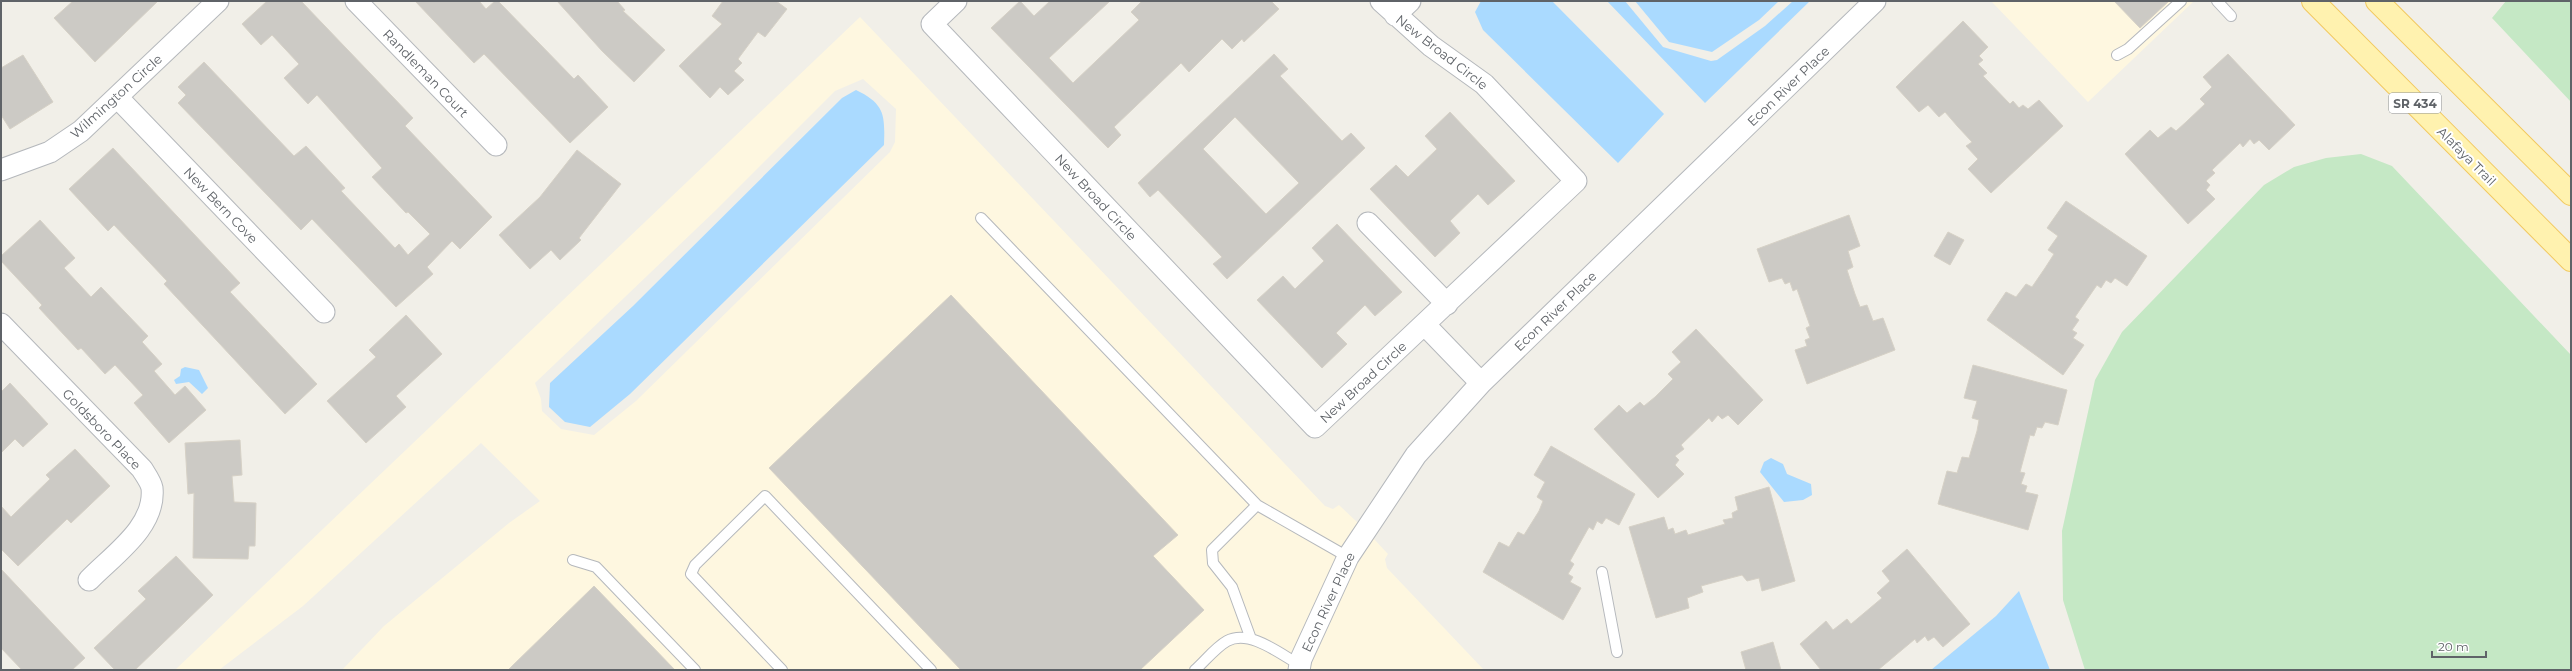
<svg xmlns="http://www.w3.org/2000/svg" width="2572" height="671" viewBox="0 0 2572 671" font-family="Montserrat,sans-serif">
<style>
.commercial{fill:#fef7e0;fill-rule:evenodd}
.green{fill:#c5e8c5}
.water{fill:#aadaff}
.building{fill:#cccac5;stroke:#d6d1c6;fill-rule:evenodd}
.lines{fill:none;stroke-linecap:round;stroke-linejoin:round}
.service-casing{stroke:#b5b8bc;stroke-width:12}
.minor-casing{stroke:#b5b8bc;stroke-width:23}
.primary-casing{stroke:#f2c960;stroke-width:24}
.service{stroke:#fff;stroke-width:10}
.minor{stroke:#fff;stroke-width:21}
.primary{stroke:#fff2af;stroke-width:22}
.labels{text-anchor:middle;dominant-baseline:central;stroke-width:4;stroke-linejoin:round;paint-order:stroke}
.shield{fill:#fff;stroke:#8f9295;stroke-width:1}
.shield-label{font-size:12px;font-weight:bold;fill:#5f6368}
.street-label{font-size:13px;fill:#5f6368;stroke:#fff}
</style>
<rect width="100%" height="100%" fill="#f1efe8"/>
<!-- commercial -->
<path class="commercial" d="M1991 1H2194L2088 102Z
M860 17 1325 506 1333 509 1339 505 1358 523 1340 551 1292 655 1288 670H342L384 626 509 523 540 501 481 443 303 606 219 670H175ZM863 79 896 109 895 142 890 152 636 401 594 435 561 429 542 411 541 399 535 383 716 210 835 91Z
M1373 538 1388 554 1385 559 1387 568 1484 670H1309L1357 563Z"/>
<!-- green -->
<path class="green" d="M2506 1H2571V102L2492 18Z
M2361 154 2392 166 2571 355V670H2085L2063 600 2062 531 2095 380 2122 332 2264 185 2294 167 2326 158Z"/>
<!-- water -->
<path class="water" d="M1481 1H1552L1664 114 1618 163 1483 30 1475 12Z
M1607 1H1625L1663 47 1711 61 1717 60 1765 26 1793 1H1810L1705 103Z
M1635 1H1779L1759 20 1712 52 1669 42Z
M856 90C885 104 885 115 884 145L630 394 590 427 565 422 549 407 550 383 633 306 842 98Z
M185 367 199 370 208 388 202 394 189 382 176 384 174 380 180 376 181 369Z
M1771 458 1783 464 1787 474 1811 484 1812 495 1803 500 1784 502 1760 472 1764 462Z
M2019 591 2050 670H1931L1996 616Z"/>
<!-- building -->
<path class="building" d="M73 1H158L95 62 54 18Z
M267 1H301L413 118 405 126 492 217 460 249 452 241 427 267 433 274 396 307 312 219 301 230 178 103 186 95 178 87 204 62 294 156 306 146 345 188 341 191 395 248 399 244 408 255 430 234 408 212 406 213 372 177 382 168 317 95 308 104 284 78 299 64 272 35 261 45 242 24Z
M415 1H479L486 9 495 1H498L574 79 578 75 608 107 570 143 484 54 474 63Z
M557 1H617L625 10 623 11 665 50 634 82 602 51Z
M723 1H776L787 9 765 37 758 32 738 59 742 63 734 71 744 80 728 95 720 87 710 98 679 66 722 24 712 16Z
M1020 1 1034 16 1050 1H1110L1049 58 1073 83 1139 20 1131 12 1142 1H1271L1279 9 1244 42 1242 39 1232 49 1222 39 1189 72 1181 63 1114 127 1121 135 1108 148 991 28Z
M2114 1H2169L2140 28Z
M1963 21 1988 47 1979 56 1983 60 1978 64 1987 73 1983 76 2010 104 2013 101 2019 108 2023 105 2028 109 2039 100 2063 126 1991 193 1968 169 1978 159 1966 146 1972 142 1958 127 1945 112 1939 117 1928 105 1919 112 1896 87Z
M1274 54 1288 69 1280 76 1342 141 1351 133 1365 148 1227 279 1213 264 1222 257 1158 190 1150 197 1138 183ZM1235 117 1299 183 1266 214 1203 149Z
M2228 54 2295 125 2269 150 2259 140 2254 144 2250 139 2243 147 2240 143 2212 170 2215 173 2206 181 2210 185 2206 190 2215 199 2188 224 2125 154 2150 130 2158 138 2171 127 2176 131 2186 122 2205 104 2200 99 2212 87 2203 77Z
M23 55 53 102 10 129 1 115V68Z
M1450 112 1515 181 1488 205 1478 194 1450 221 1460 233 1435 257 1370 189 1396 165 1408 177 1437 149 1425 136Z
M113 148 240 283 230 292 317 384 285 414 164 284 167 281 114 225 108 231 69 189Z
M577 150 621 184 579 238 581 240 560 260 551 250 530 269 499 235 540 197Z
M2066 201 2147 256 2127 286 2115 278 2111 283 2106 280 2101 288 2097 285 2075 317 2079 320 2072 330 2077 333 2073 338 2084 345 2063 375 1987 320 2006 292 2016 297 2026 284 2032 287 2045 268 2054 254 2048 250 2058 236 2047 228Z
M1849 215 1860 246 1848 251 1853 267 1847 270 1855 294 1860 307 1867 305 1873 321 1883 318 1895 350 1807 384 1795 350 1807 346 1805 340 1810 338 1806 328 1810 326 1797 289 1793 291 1790 282 1785 284 1782 278 1769 282 1757 249Z
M40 220 75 258 64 268 91 297 101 287 148 336 142 342 162 364 154 371 175 395 185 386 206 410 169 443 134 403 143 395 115 365 105 374 81 348 78 350 39 308 42 305 1 261V256Z
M1337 224 1402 292 1375 316 1365 305 1336 333 1347 344 1322 368 1257 300 1283 276 1295 289 1324 261 1312 248Z
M1948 232 1964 240 1950 265 1934 256Z
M951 295 1178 535 1153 556 1204 610 1140 670H961L769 468Z
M406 315 442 354 396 396 406 407 366 443 327 401 376 357 369 350Z
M1696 329 1763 400 1738 425 1728 415 1722 419 1718 415 1712 422 1709 418 1681 445 1684 449 1675 456 1679 460 1675 465 1684 474 1658 498 1594 429 1619 405 1627 413 1640 402 1644 406 1655 397 1673 379 1668 374 1681 362 1672 352Z
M1973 365 2067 390 2058 425 2045 422 2042 428 2037 427 2034 436 2030 435 2020 472 2025 473 2021 484 2027 486 2025 492 2038 495 2028 530 1938 504 1947 471 1957 473 1962 457 1969 458 1977 431 1979 420 1972 418 1977 401 1964 398Z
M10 383 48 424 23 447 15 439 1 453V392Z
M240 440 242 475 232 476 234 502 256 503 255 546H249L248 559 193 558 194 493 188 494 185 443Z
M1551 446 1635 494 1619 525 1606 518 1602 524 1597 521 1593 530 1589 527 1570 561 1574 564 1568 574 1573 577 1570 582 1581 588 1563 620 1483 572 1499 542 1509 547 1518 532 1524 535 1539 511 1543 501 1537 497 1545 482 1534 475Z
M75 449 110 486 71 523 67 519 18 566 1 549V506L11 517 50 479 46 475Z
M1769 487 1795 581 1762 591 1759 578 1747 581 1742 575 1723 580 1701 586 1703 592 1687 598 1689 608 1656 618 1629 527 1664 517 1668 530 1673 528 1675 534 1686 530 1688 535 1725 524 1723 520 1733 518 1732 513 1738 510 1735 497Z
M1907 549 1970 624 1943 647 1934 637 1928 641 1925 636 1917 643 1915 639 1878 670H1821L1800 644 1826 621 1833 630 1847 619 1851 624 1882 598 1877 593 1890 581 1882 571Z
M176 556 213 595 135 670H115L94 648 146 599 138 591Z
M1 569 85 658 72 670H22L1 648Z
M594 586 675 670H508Z
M1773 642 1781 670H1746L1741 652Z"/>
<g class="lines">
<defs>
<path id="service" d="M2217 1 2231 16
M2117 55 2128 49 2181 1
M981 218 1257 505 1348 557
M573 560 596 567 695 670
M1602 572 1617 652
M1251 639 1232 587 1213 563 1212 550 1257 505
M782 670 691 574 695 565 765 496 931 670
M1195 670C1205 661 1216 647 1227 641 1250 629 1280 654 1300 665"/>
<path id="minor" d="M356 1 496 145
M956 1 932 24 1315 427 1576 181 1484 84 1431 46 1381 1
M1395 15 1410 1
M117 97 324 312
M1 170 50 152 81 131 218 1
M1368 223 1447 304
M1 324 142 469C145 474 151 482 152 488 156 527 113 555 89 580
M1425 325 1481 383
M1299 670 1301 659 1348 557 1416 455 1481 383 1875 1"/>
<path id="primary" d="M2313 1 2571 260
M2377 1 2571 194"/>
</defs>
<!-- service casing -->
<use href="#service" class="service-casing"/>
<!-- minor casing -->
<use href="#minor" class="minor-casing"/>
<!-- primary casing -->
<use href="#primary" class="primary-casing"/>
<!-- service -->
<use href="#service" class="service"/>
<!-- minor -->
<use href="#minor" class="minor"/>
<!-- primary -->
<use href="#primary" class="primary"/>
</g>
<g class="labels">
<!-- shield labels -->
<rect class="shield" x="2389" y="93" width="52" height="20" rx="3"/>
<g class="shield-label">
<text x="2415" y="103">SR 434</text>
</g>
<!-- street labels -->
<g class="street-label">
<text transform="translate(1442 52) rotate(38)">New Broad Circle</text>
<text transform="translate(426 73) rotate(46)">Randleman Court</text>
<text transform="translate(1788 86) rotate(-44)">Econ River Place</text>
<text transform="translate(116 96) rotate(-42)">Wilmington Circle</text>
<text transform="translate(2467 156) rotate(45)">Alafaya Trail</text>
<text transform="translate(1096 197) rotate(47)">New Broad Circle</text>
<text transform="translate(221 205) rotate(46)">New Bern Cove</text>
<text transform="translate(1555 311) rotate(-44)">Econ River Place</text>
<text transform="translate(1363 382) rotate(-43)">New Broad Circle</text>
<text transform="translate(102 429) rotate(46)">Goldsboro Place</text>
<text transform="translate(1328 602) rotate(-65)">Econ River Place</text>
</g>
</g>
<!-- border -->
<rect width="2572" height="671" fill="none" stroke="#5f6368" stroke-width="4"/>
<!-- scale -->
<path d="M2432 651v6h54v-6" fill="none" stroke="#5f6368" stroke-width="2"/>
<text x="2438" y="651" font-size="12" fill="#5f6368" stroke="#ffffff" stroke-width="3" paint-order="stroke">20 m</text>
</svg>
